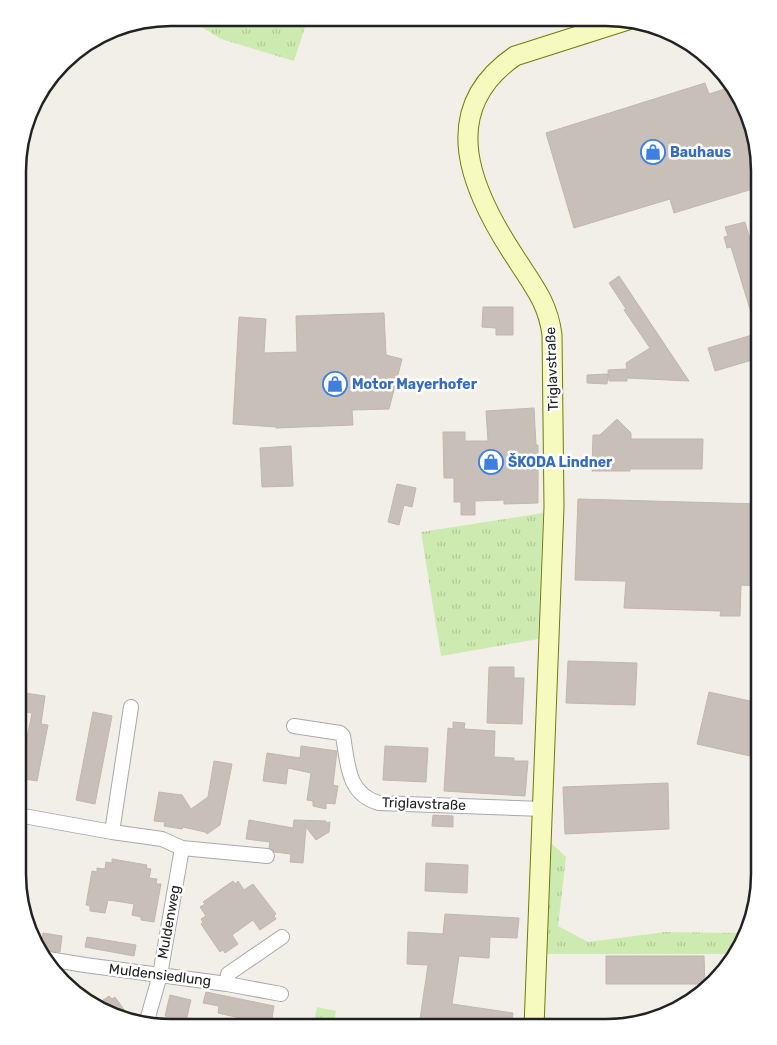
<svg xmlns="http://www.w3.org/2000/svg" width="777" height="1045" viewBox="0 0 777 1045" font-family="Rubik,sans-serif">
<style>
.grass{fill:url(#grass-tufts)}
.building{fill:#c7bfb8;stroke:#c4b6ab}
.lines{fill:none;stroke-linecap:round;stroke-linejoin:round}
.street-casing{stroke:#a9a9a9;stroke-width:16}
.secondary-casing{stroke:#707d05;stroke-width:21}
.street{stroke:#fff;stroke-width:14}
.secondary{stroke:#f7fabf;stroke-width:19}
.labels{text-anchor:middle;dominant-baseline:central;stroke-width:5;stroke-linejoin:round;paint-order:stroke}
.shop-label{font-size:14px;font-weight:bold;fill:#366cbe;stroke:#fff;text-anchor:start}
.street-label{font-size:14px;fill:#222;stroke:#fff}
.rim{fill:none;stroke:#222;stroke-width:2.5}
</style>
<defs>
<pattern id="grass-tufts" width="24" height="20" patternUnits="userSpaceOnUse" patternTransform="scale(1.25)"><rect width="24" height="20" fill="#cdebb0"/><path d="M3 7l-1-3M5 7V3M7 7l1-3M15 17l-1-3M17 17v-4M19 17l1-3" fill="none" stroke="#b0c997"/></pattern>
</defs>
<rect width="100%" height="100%" fill="#f2efe9"/>
<!-- grass -->
<path class="grass" d="M187 18H308L294 61 221 39Z
M543 513 538 639 441 656 421 532Z
M550 842 566 857 558 926 588 942 665 932 741 933 759 846V884L735 954H545Z
M317 1007 336 1011 333 1027H313Z"/>
<!-- building -->
<path class="building" d="M705 83 709 94 731 87 744 103 760 171 759 187 674 213 670 199 574 228 546 133Z
M745 222 759 270V332H757L731 247 727 248 724 237 728 236 725 227Z
M619 276 689 381 627 378V381H609L608 370 627 369 626 363 650 348 624 310 626 309 609 283Z
M483 307H513V335H496V328L482 327Z
M384 313 386 355 402 359 389 409 352 410 353 425 276 428V427L233 424 239 317 266 319 264 353 297 352 296 316Z
M759 333V358L715 371 708 348Z
M608 374 607 384 587 383V375Z
M534 408 536 445H538V503L504 504V500L475 501V515H461V502H454V478H444L443 432H465V441H488L486 411Z
M617 419 631 433V439H703L702 469H630V471H592L593 435H600Z
M291 446 293 486 262 487 260 448Z
M397 484 416 488 412 507 404 505 399 525 388 522Z
M578 499 759 504V586L741 585 740 616H720L721 611 624 608 626 581 575 580Z
M568 661 637 663 635 705 566 703Z
M489 667H514V678H524L522 724 487 723Z
M18 692 45 696 41 724 48 725 37 781 19 778 32 713 18 711Z
M709 692 759 703V758L697 744Z
M93 712 112 716 95 804 76 800Z
M453 722 465 723 464 729 495 731 494 757 514 758V761H528L525 796 444 791 448 728 453 729Z
M301 746 337 751 333 785 338 786 335 804 326 803V809L313 806V801L307 800 311 773 288 768 286 784 263 781 267 753 300 758Z
M385 746 428 748 426 782 383 780Z
M214 761 232 764 220 825 207 834 205 832 183 827 182 829 164 826 165 822 154 821 159 792 182 795 191 809 208 797Z
M668 783 669 829 565 834 563 787Z
M433 815 453 816V827L432 826Z
M249 820 293 828 294 820 326 821V823L330 822 329 832 316 840 306 827 303 863 290 862 291 854 274 852 269 848 270 842 246 839Z
M112 859 147 865 146 868 151 869 149 878 157 879 156 884H161L154 922 141 920V917L132 915 134 904 122 902 108 900 105 913 90 911V906L86 905 92 871 97 872V868L105 869 106 862 112 863Z
M426 863 468 865 467 893 425 891Z
M233 881 235 884 238 881 244 890 253 884 276 914 274 916 276 919 260 930 253 920 232 935 238 944 225 953 223 950 220 952 201 924 203 922 201 919 206 916 200 907 205 904 203 902Z
M445 914 519 918 517 938 490 937 489 958 459 956 452 1004 513 1013 511 1027H475L420 1019 428 965 407 964 408 932 443 934Z
M43 933 62 936 60 952 41 950Z
M87 937 136 945 134 956 85 947Z
M606 956H704L705 984H606Z
M206 992 274 1006 272 1018 291 1023 290 1027 252 1026 253 1021 218 1013 219 1006 203 1003Z
M170 995 191 1000 186 1021 165 1016Z
M109 996 112 999 115 997 130 1018 96 1005Z"/>
<g class="lines">
<defs>
<path id="street" d="M294 726 340 733 343 736C348 764 347 794 379 803L543 809
M18 815 112 832 162 839 182 848 267 856
M112 832 131 707
M48 959 85 965 227 984 228 974 282 937
M227 984 281 994
M146 1024 160 975 182 848"/>
<path id="secondary" d="M534 1027 554 507 552 335C548 302 532 284 515 257 472 192 435 111 515 56L628 20"/>
</defs>
<!-- street casing -->
<use href="#street" class="street-casing"/>
<!-- secondary casing -->
<use href="#secondary" class="secondary-casing"/>
<!-- street -->
<use href="#street" class="street"/>
<!-- secondary -->
<use href="#secondary" class="secondary"/>
</g>
<!-- icons -->
<defs>
<symbol id="shop-ring" viewBox="-11 -11 22 22"><circle r="9.5" fill="#fff" stroke="#3f7fe0" stroke-width="1.5"/><path d="M-5-2.5h2.3a2.7 3.5 0 0 1 5.4 0H5L5.5 6h-11ZM-1.5-2.5h3a1.5 2.3 0 0 0-3 0Z" fill="#3f7fe0"/></symbol>
</defs>
<g fill-rule="evenodd">
<use href="#shop-ring" x="639" y="138" width="28" height="28"/>
<use href="#shop-ring" x="321" y="370" width="28" height="28"/>
<use href="#shop-ring" x="477" y="448" width="28" height="28"/>
</g>
<g class="labels">
<!-- shop labels -->
<g class="shop-label">
<text x="670" y="152">Bauhaus</text>
<text x="352" y="384">Motor Mayerhofer</text>
<text x="508" y="462">ŠKODA Lindner</text>
</g>
<!-- street labels -->
<g class="street-label">
<text transform="translate(552 369) rotate(-92)">Triglavstraße</text>
<text transform="translate(424 804) rotate(2)">Triglavstraße</text>
<text transform="translate(169 922) rotate(-80)">Muldenweg</text>
<text transform="translate(160 975) rotate(7)">Muldensiedlung</text>
</g>
</g>
<!-- crop -->
<path d="M0 0H777V1045H0ZM171 26H606A145 145 0 0 1 751 171V874A145 145 0 0 1 606 1019H171A145 145 0 0 1 26 874V171A145 145 0 0 1 171 26Z" fill="#fff" fill-rule="evenodd"/>
<path class="rim" d="M171 26H606A145 145 0 0 1 751 171V874A145 145 0 0 1 606 1019H171A145 145 0 0 1 26 874V171A145 145 0 0 1 171 26Z"/>
</svg>
